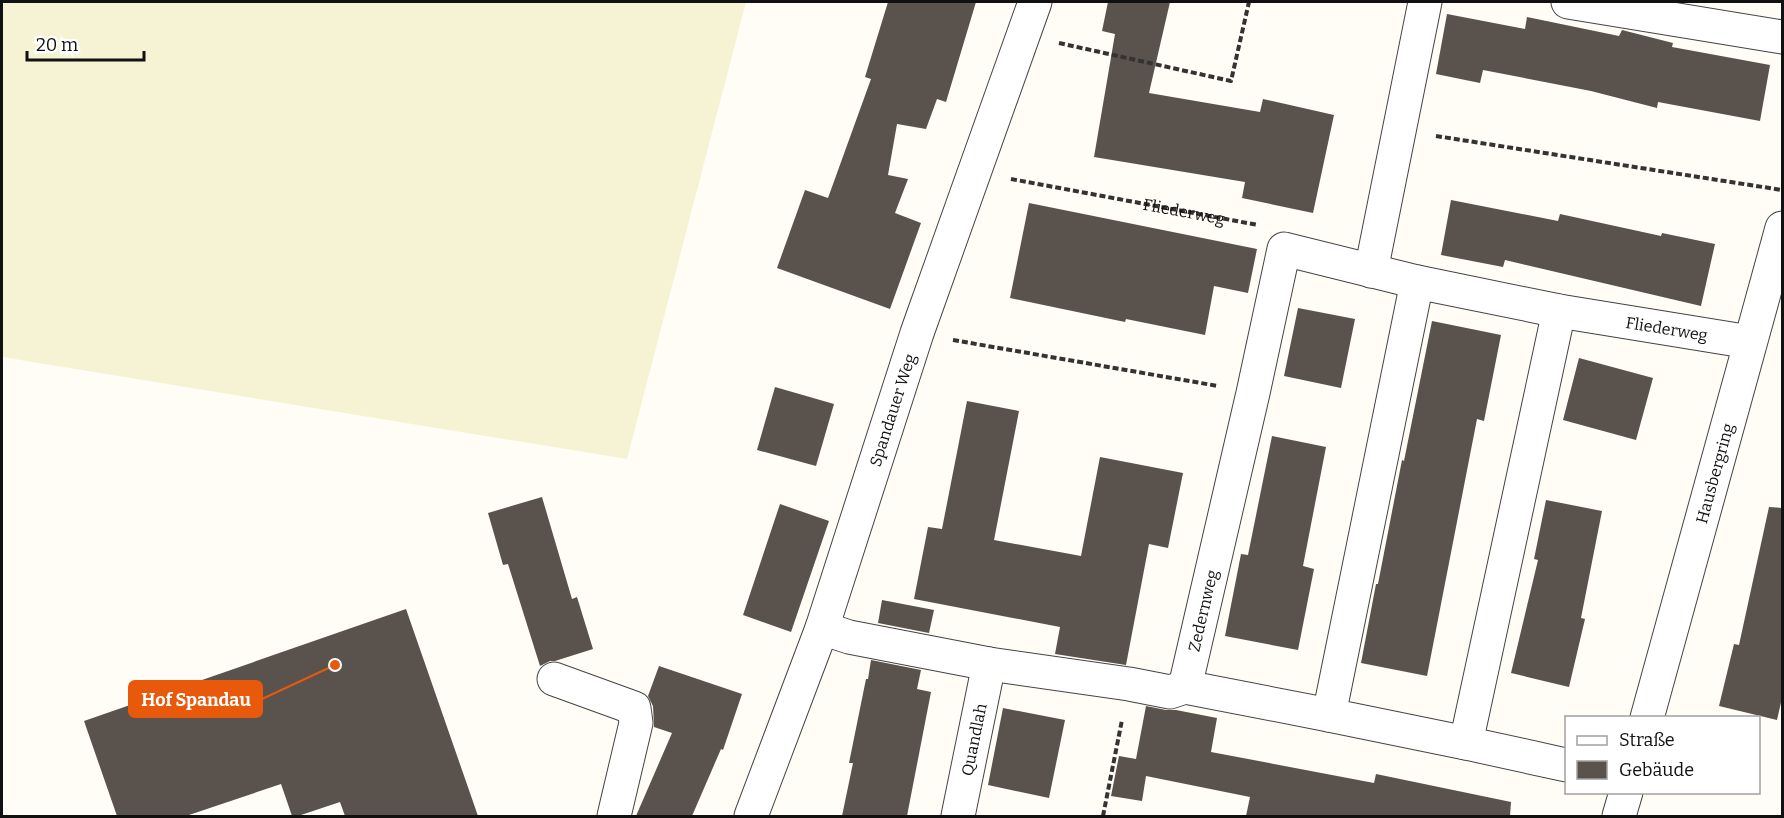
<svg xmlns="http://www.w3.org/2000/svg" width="1784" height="818" viewBox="0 0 1784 818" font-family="Bitter,serif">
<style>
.farmland{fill:#f6f3d4}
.building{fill:#5a524d}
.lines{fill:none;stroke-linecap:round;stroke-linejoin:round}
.minor-casing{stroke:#444;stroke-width:35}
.path{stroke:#333;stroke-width:4;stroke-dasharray:6 3;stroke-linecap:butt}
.minor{stroke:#fff;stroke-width:33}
.labels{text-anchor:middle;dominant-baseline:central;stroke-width:6;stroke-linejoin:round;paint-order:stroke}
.street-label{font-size:16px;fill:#111;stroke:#fff}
.leader{fill:none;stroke:#e8590c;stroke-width:2}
.callout-dot{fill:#e8590c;stroke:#fff;stroke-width:2}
.callout{fill:#e8590c;stroke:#e8590c;stroke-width:2}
.callout-label{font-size:18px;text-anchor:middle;font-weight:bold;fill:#fff}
</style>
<rect width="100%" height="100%" fill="#fffdf5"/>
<!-- farmland -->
<path class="farmland" d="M2 2H746L627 459 2 357Z"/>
<!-- building -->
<path class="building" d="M888 2H976L946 102 937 99 926 129 897 124 888 175 908 179 895 213 921 223 890 309 777 268 805 190 828 198 871 79 865 77Z
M1108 2H1170L1149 93 1260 112 1263 99 1334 115 1313 213 1242 198 1245 182 1094 157 1115 34 1102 31Z
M1447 14 1525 29 1527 17 1619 36 1622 30 1673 43 1672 47 1770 65 1760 121 1658 102 1657 108 1591 91 1483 70 1480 83 1436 74Z
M1451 200 1558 221 1560 214 1661 236 1662 233 1715 244 1701 306 1505 260 1503 267 1441 255Z
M1029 203 1257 249 1248 293 1214 286 1205 335 1126 319 1125 322 1010 298Z
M1298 308 1355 319 1341 388 1284 376Z
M1432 321 1501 335 1484 421 1477 419 1427 676 1361 663 1376 584H1378L1402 460 1404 461Z
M1579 358 1653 378 1636 440 1563 420Z
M775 387 834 404 816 466 757 450Z
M967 401 1019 411 994 540 1081 556 1100 457 1183 473 1168 548 1149 544 1126 665 1055 654 1060 627 914 599 928 527 942 529Z
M1272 436 1326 447 1303 566 1314 569 1298 650 1225 636 1241 554 1248 555Z
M542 497 572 599 577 597 593 649 555 661H550L540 666 508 564 503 565 488 513Z
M1546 500 1602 511 1581 618 1585 619 1569 687 1511 673 1538 560 1534 559Z
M780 504 829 521 791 632 743 615Z
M1769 507 1782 508V698L1777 720 1719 706 1734 644 1739 645Z
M882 600 934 610 929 633 878 623Z
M406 609 478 816H345L340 802 298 816H292L281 784 186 816H117L84 721Z
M871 660 921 670 917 689 931 692 907 816H842L853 763H849L866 679H868Z
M659 666 742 694 723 750 721 749 692 816H636L672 733 654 727 653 706 648 696Z
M1146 706 1166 710H1176L1217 718 1211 752 1374 783 1376 774 1511 802 1510 816H1246L1250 797 1146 776 1142 801 1111 796 1119 756 1136 759Z
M1003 708 1065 720 1049 798 988 785Z"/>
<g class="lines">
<defs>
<g id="minor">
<path d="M1568 2 1782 37"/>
<path d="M1371 271 1425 2"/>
<path d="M1417 282 1329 715 1466 743"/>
<path d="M1559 311 1466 743 1566 765"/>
<path d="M822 628 849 637 989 664 1129 684 1170 692 1185 687"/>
<path d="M554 679 634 708 636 723 614 816"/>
<path id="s2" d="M1329 715 1185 687 1253 393 1284 249 1417 282 1559 311 1750 342"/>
<path id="s3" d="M1647 718 1782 228"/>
<path id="s4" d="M751 816 822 628 917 333 1035 2"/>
<path id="s5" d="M958 816 989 664"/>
<path d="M1619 816 1626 792"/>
</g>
</defs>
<!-- minor casing -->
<use href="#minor" class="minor-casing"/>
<!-- path -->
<g class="path">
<path d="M1059 43 1231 81 1249 2"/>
<path d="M1436 136 1782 190"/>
<path id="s1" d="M1011 179 1258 225"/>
<path d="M953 340 1218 386"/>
<path d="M1103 816 1122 720"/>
</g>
<!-- minor -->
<use href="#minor" class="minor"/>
</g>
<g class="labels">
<!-- street labels -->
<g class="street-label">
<text stroke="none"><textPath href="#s1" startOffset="176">Fliederweg</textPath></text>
<text stroke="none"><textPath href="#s2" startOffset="987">Fliederweg</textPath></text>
<text stroke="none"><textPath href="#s4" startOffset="430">Spandauer Weg</textPath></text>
<text stroke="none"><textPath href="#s3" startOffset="254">Hausbergring</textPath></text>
<text stroke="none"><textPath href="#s2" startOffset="225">Zedernweg</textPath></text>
<text stroke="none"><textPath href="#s5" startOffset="78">Quandlah</textPath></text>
</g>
</g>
<!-- callouts -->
<path class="leader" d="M335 665L262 699"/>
<circle class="callout-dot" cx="335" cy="665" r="6"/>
<rect class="callout" x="129" y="681" width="133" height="36" rx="6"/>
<g class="callout-label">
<text x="196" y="706">Hof Spandau</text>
</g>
<!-- border -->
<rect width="1784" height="818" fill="none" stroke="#111111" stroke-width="6"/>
<!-- legend -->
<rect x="1565" y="716" width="195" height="78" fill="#ffffff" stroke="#a0a0a0" stroke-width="1.5"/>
<rect x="1577" y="736" width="30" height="9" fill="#ffffff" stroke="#a0a0a0" stroke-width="1.5"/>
<text x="1619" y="746" font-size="18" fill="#111111">Straße</text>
<rect x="1577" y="761" width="30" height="18" fill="#5a524d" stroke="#a0a0a0" stroke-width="1.5"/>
<text x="1619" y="776" font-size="18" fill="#111111">Gebäude</text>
<!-- scale -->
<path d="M27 51v9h117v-9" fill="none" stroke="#111111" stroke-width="3"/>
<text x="36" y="51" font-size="18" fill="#111111" stroke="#ffffff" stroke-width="4.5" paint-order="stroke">20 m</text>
</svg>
